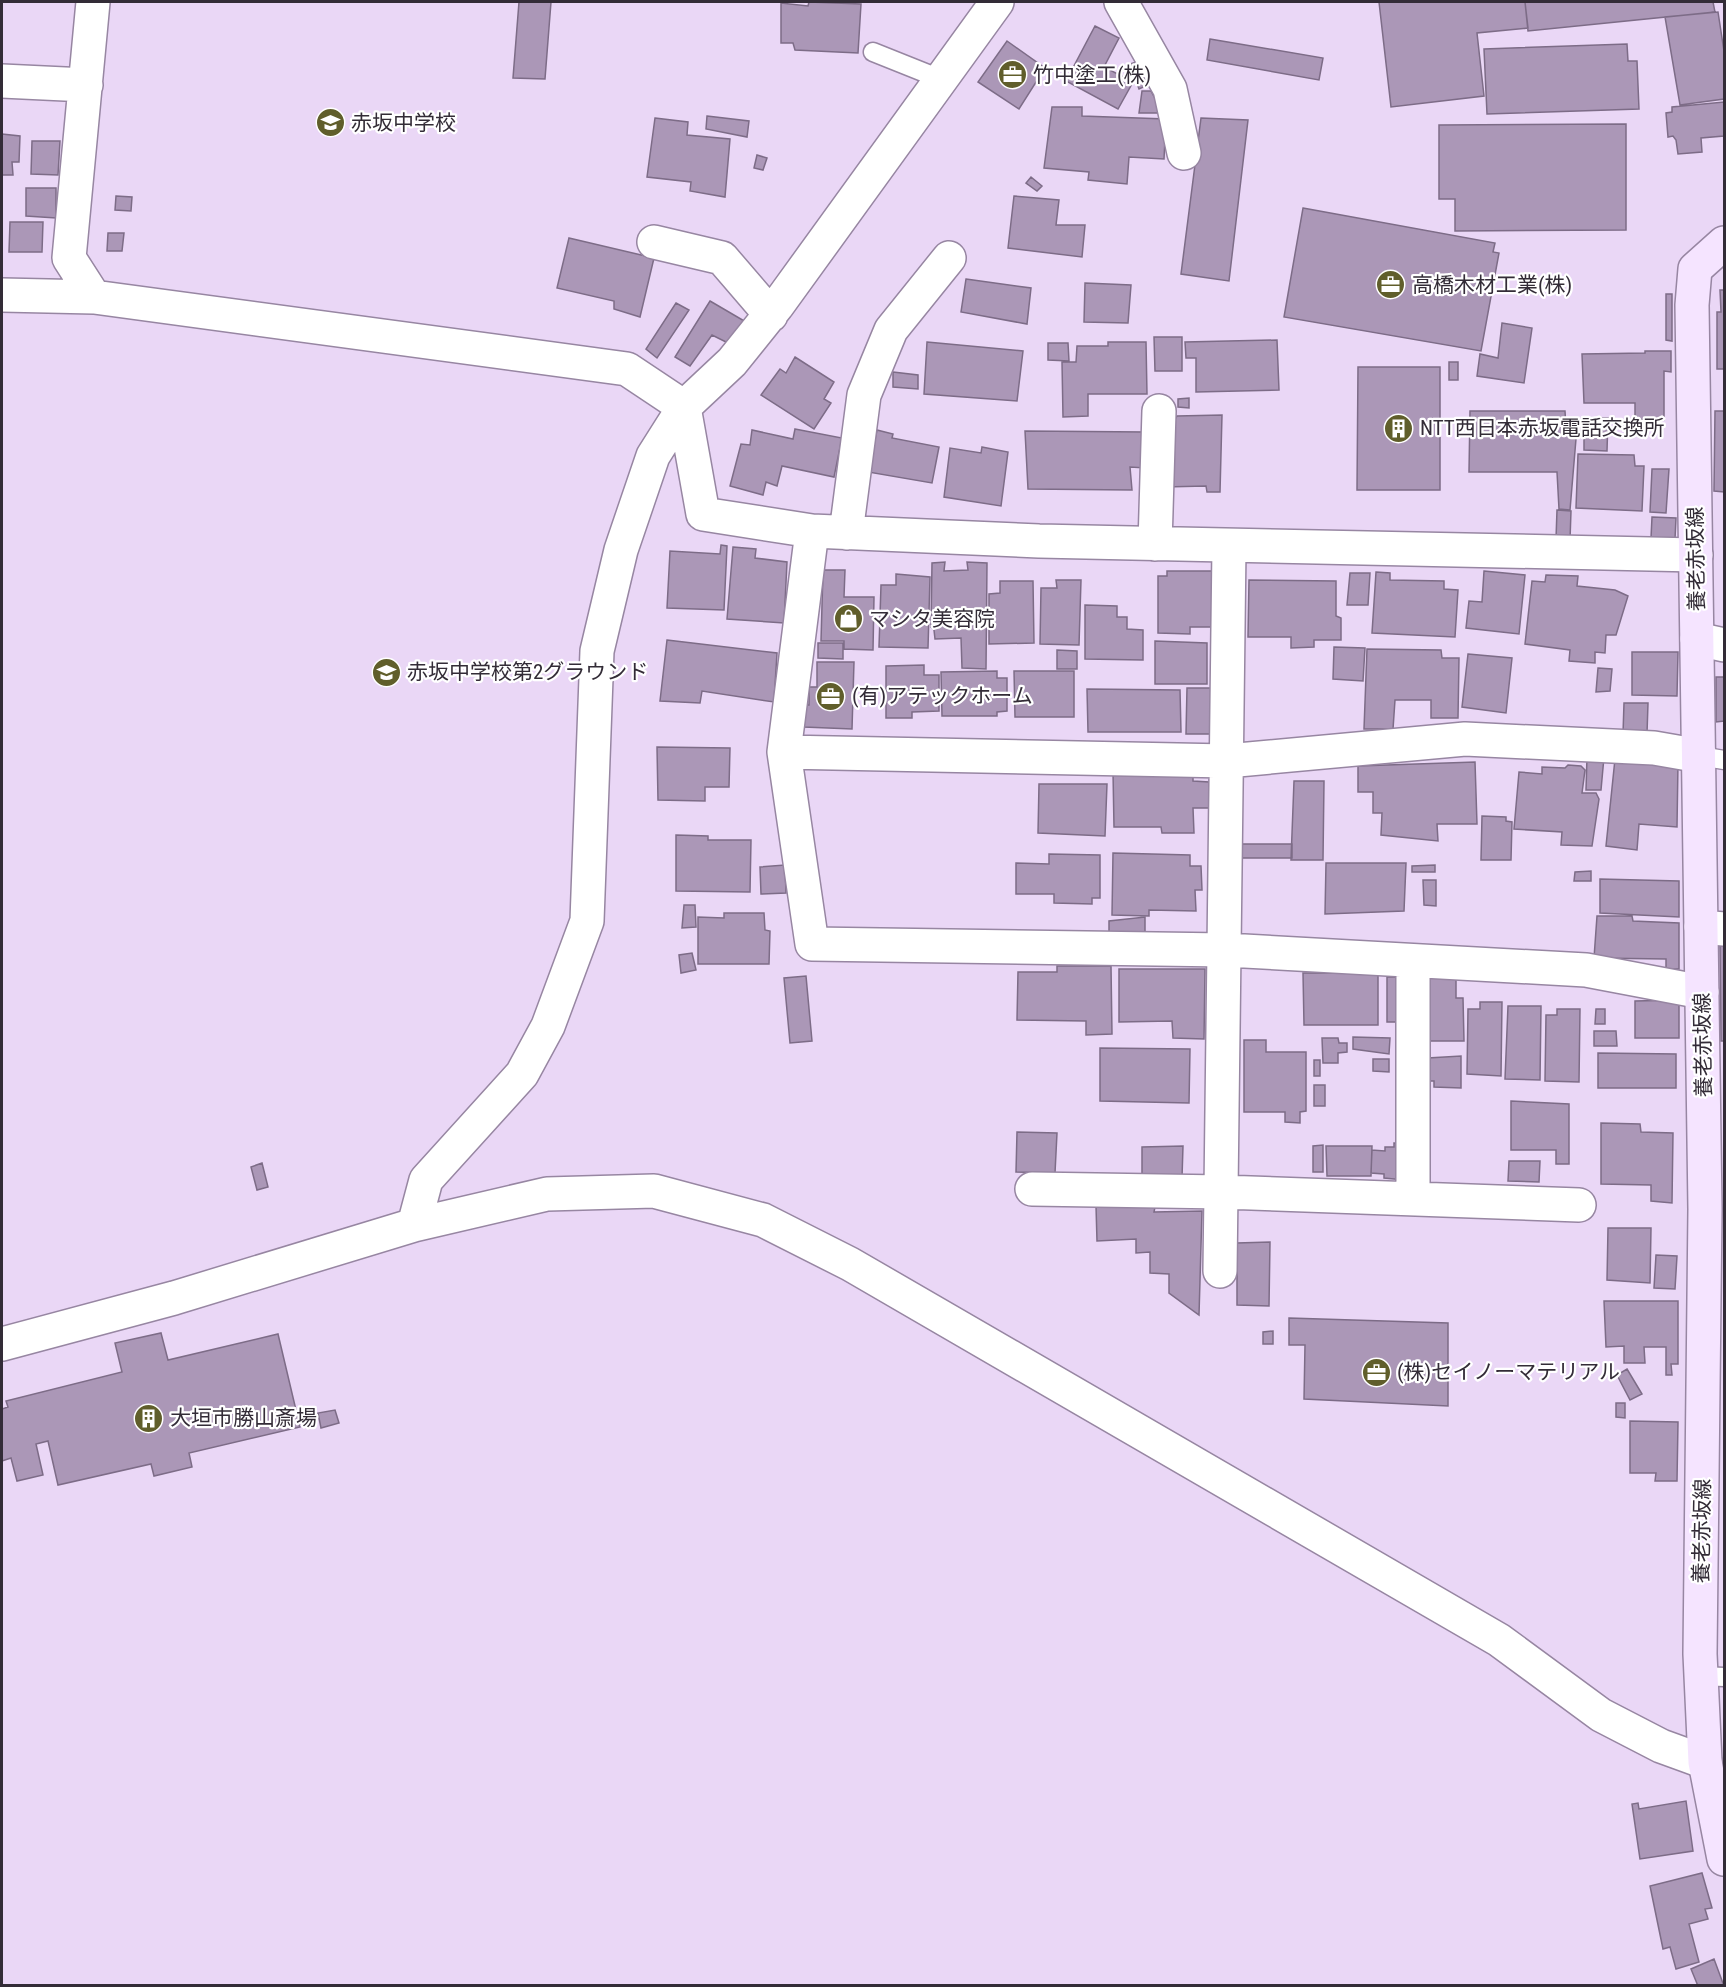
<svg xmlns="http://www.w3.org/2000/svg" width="1726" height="1987" viewBox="0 0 1726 1987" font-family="'Roboto Condensed','Noto Sans JP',sans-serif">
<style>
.building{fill:#ab97b7;stroke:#7d6c87;stroke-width:1.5}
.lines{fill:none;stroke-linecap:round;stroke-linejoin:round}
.service-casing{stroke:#9786a2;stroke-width:21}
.minor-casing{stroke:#9786a2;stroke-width:36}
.secondary-casing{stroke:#9786a2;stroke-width:36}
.service{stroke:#fff;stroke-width:18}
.minor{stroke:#fff;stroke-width:33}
.secondary{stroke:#f5e4ff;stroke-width:33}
.labels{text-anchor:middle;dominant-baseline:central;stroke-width:4.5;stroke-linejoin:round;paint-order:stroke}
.poi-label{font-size:21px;fill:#332c37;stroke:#fff;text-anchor:start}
.street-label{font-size:21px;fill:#332c37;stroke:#fff}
</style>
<rect width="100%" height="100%" fill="#ead7f6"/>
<!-- building -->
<path class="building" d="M519 2H551L545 79 513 78Z
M809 2 861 4 858 53 795 50 793 43H781V3L808 6Z
M1379 2H1525L1528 28 1477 33 1484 96 1391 107Z
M1525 2H1713L1715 12 1528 31Z
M1718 12 1724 51V99L1680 105 1665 17Z
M1095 26 1119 38 1104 67 1133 82 1118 109 1066 81Z
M1210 39 1323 58 1319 80 1207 60Z
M1007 41 1045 68 1019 109 978 82Z
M1627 44 1628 61H1637L1639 109 1487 114 1484 49Z
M1137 62 1148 85 1139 89 1130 64Z
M1142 91H1151L1163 113H1139Z
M1724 102V136L1701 138 1702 152 1678 154 1676 140 1673 136 1668 137 1666 113 1672 112V107Z
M1052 107H1082V116L1166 119 1164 159 1129 157 1127 184 1088 180 1089 172 1044 168Z
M707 116 749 121 747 137 706 129Z
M655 118 688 122 687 135 730 139 725 197 690 191 691 182 647 177Z
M1201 118 1248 120 1229 281 1181 274Z
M1626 124V230L1455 231V199H1439V125Z
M2 134 20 136 19 162H12L13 175H2Z
M32 141H60L58 175 31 174Z
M757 155 767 158 763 170 754 168Z
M1031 177 1042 186 1037 191 1026 183Z
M26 188H56V218L26 216Z
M116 196 132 197 131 211 115 210Z
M1014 196 1059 200 1056 225H1085L1082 257 1008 248Z
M1303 208 1495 243 1493 252 1499 253 1481 351 1284 317Z
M10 222H43L42 252H9Z
M108 233H124L122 251H107Z
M569 238 654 258 640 317 614 309V301L557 288Z
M966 279 1031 288 1027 324 961 312Z
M1085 283 1131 285 1128 323 1084 322Z
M1720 290H1724V369H1717V312H1721Z
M1666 294H1672V341L1666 340Z
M710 301 746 322 730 344 712 335 690 366 675 357Z
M676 303 689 310 657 358 646 349Z
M1502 323 1532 328 1524 383 1477 376 1480 354 1498 358Z
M1154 337H1182V371H1155Z
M1277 340 1279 390 1196 392V358H1186L1185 342Z
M927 342 1023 351 1017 401 924 394Z
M1108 342H1146L1147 394H1088V416L1063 417 1062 362H1076L1077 346H1108Z
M1048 343H1068L1069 361 1048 360Z
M1645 351H1671V372L1664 371V420L1635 419V403H1584L1582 354 1645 353Z
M795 357 834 382 824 399 831 403 814 429 761 395 780 369 786 373Z
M1449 362H1458V380H1449Z
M1358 367H1440V490H1357Z
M893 372 918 375V389L893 387Z
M1189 398V408L1178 407V399Z
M1470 411H1565L1566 427H1577L1570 510 1559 509 1557 472H1469Z
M1715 411H1724V492L1714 491Z
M1222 415 1220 492H1207L1206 486 1164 487 1167 432 1177 416Z
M1584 418H1608L1607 451 1584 450Z
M795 429 842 438 834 477 782 466 777 486 766 482 763 495 730 486 741 444 750 445 752 430 793 439Z
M877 430 893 434 892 438 939 447 932 483 868 472Z
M1025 431 1146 432V468L1130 467 1132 490 1028 489Z
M982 447 1008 452 1001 506 944 497 950 448 981 453Z
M1578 454 1634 455 1635 466H1644L1642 511 1576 508Z
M1652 469H1669L1666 513 1650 512Z
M1557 510 1571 511 1570 540 1556 539Z
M1652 517 1676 518 1675 539 1651 538Z
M721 545 727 546 724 610 667 608 670 551 720 554Z
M733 547 756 549 755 558 787 562 784 623 727 619Z
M945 562 944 571 968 570 967 562 987 563 986 669 962 668 961 638 935 639 934 630 931 627 932 563Z
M823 570H845L844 597H874L873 650 844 649V641H821Z
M1167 571H1213L1211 627H1190V634L1158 633V576H1167Z
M1484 571 1525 575 1519 634 1466 628 1469 601 1482 602Z
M1376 572 1390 573V580L1444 581V589L1458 590 1455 637 1372 633Z
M1350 573H1370L1368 605H1347Z
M896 574 930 577 928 648 879 647 881 585H896Z
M1546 575 1578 576 1577 586 1615 590 1628 596 1616 635H1606L1605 653 1595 652V663L1569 661 1570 650 1525 644 1532 581 1545 582Z
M1056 580H1081L1079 645 1040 644 1041 588H1057Z
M1249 580 1336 581V616L1341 618V640H1314V647L1291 648V637H1248Z
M1000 581H1033L1034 643 989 644V594L1000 593Z
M1085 605 1117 606V617H1127V629L1143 630V660L1085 659Z
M667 640 777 653 774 702 702 691 700 703 660 701Z
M1155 641 1207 643V684H1155Z
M818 643H843V659L818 658Z
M1334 647 1365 648 1363 681 1333 679Z
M1367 649 1441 650 1442 658H1459L1458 718H1431V700H1395L1393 729H1364Z
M1057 650 1077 651V669H1057Z
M1632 652H1678L1677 696 1632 695Z
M1468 654 1512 658 1506 713 1462 707Z
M817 662H854L852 729 804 727V705H809V687H817Z
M924 665V675H939V711L912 712V718H886V666Z
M1598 668 1612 669 1610 691 1596 692Z
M997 671V678H1007V711L997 712V716H942L941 672Z
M1014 671H1074V717H1015Z
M1716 677H1724V721L1716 722Z
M1187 688H1214L1213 734H1186Z
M1087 689 1180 690 1181 732H1088Z
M1624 703H1648L1647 734H1623Z
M657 747 730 748 729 787H705V801L658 800Z
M1587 757H1604L1601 790H1586Z
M1615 759 1678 763 1677 827 1639 824 1637 850 1606 846Z
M1475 762 1477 824H1437L1438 841 1381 835 1382 813H1373V792H1358V766Z
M1568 765 1581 766 1585 770 1582 793H1596L1599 799 1592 846 1561 845 1562 832 1514 829 1519 772 1542 774V767L1565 768Z
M1113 772 1193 773V781L1209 782 1210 808H1193L1194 833H1162L1161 827H1114Z
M1294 781H1324L1323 860H1291Z
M1039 784H1107L1105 836 1038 833Z
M1482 816 1506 817V821L1512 822 1511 860H1481Z
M676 835 708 836V840H751L750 892 676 891Z
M1241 844H1292V858H1242Z
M1113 853 1190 855V866H1201L1202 890H1195L1196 911 1149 910V916L1112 915Z
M1049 854 1100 855V898H1092V904L1054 903V894H1016V863L1049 864Z
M1326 863H1406L1404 911 1325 914Z
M785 865 786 893 761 894 760 867Z
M1435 865V872H1412V866Z
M1591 871V881H1574L1575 872Z
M1600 879 1679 881V917L1600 913Z
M1423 880H1436V906L1424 905Z
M684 905H695L696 927 682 928Z
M724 913H764L765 930 770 931 769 964H698V917L724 918Z
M1597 916H1632L1633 921 1679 923V969H1666V959L1594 958Z
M1145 917V936L1109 934V921Z
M1720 946H1724V1041H1721Z
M692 953 696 970 681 973 679 955Z
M1057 966H1111L1112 1034 1086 1035V1021L1017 1020 1018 972H1057Z
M1119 969H1205L1204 1039 1173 1038 1172 1021 1119 1022Z
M1303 973H1378V1025H1304Z
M1430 975H1456V998H1463L1464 1041H1429Z
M806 976 812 1041 790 1043 784 978Z
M1387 977H1403L1402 1022H1387Z
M1679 1000V1038H1635V1001Z
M1480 1002H1502L1501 1076 1467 1074 1468 1009H1480Z
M1508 1006H1541L1540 1080 1505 1079Z
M1557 1009H1580L1579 1082 1545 1081 1546 1015H1557Z
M1596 1009H1605V1024H1595Z
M1594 1031H1616L1617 1046H1594Z
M1353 1037 1390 1038 1389 1054 1353 1049Z
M1322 1038H1338L1339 1043H1347V1052L1338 1053V1063H1323Z
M1244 1040H1266V1052H1306V1111L1300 1112V1123L1285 1122V1112H1244Z
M1100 1048 1190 1049 1189 1103 1100 1101Z
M1598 1053 1676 1054V1088H1598Z
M1461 1056V1088L1434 1087V1081H1429L1428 1058Z
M1373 1059H1389V1072L1373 1071Z
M1314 1060H1320V1076H1314Z
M1314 1085H1325V1106H1314Z
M1511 1101 1569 1104V1164H1556V1150H1511Z
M1601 1123 1640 1124 1641 1132 1673 1133 1672 1203 1651 1201V1185L1601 1184Z
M1017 1132 1057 1133 1055 1173 1016 1172Z
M1394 1143 1403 1144 1404 1180 1384 1178V1174L1371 1173 1372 1150 1385 1151V1147H1394Z
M1323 1145V1172H1313V1146Z
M1183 1146 1182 1178H1142V1147Z
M1326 1146H1372L1371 1176H1327Z
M1509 1161H1540L1539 1182 1508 1181Z
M262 1163 268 1187 257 1190 251 1167Z
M1096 1206 1155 1207 1154 1212 1202 1211 1199 1315 1169 1293V1274L1150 1273V1252L1136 1253V1239L1097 1241Z
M1608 1228H1651L1650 1283 1607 1280Z
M1270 1242 1269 1306 1237 1305V1243Z
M1656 1255 1677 1256 1675 1289 1654 1288Z
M1604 1301H1678V1364H1671L1672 1375H1666V1347H1644L1645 1363H1624V1346L1606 1347Z
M1289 1318 1448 1323V1406L1304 1399 1305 1345H1289Z
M1273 1331V1344H1263V1332Z
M161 1333 168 1360 278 1334 300 1427 189 1453 192 1467 154 1476 151 1464 58 1485 48 1441 36 1444 43 1475 17 1481 11 1458 2 1461V1409L8 1407 6 1401 122 1372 115 1343Z
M1627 1369 1642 1394 1630 1400 1617 1375Z
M1616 1403H1625V1418L1616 1417Z
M335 1410 339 1423 321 1428 318 1413Z
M1630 1421 1678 1422 1677 1481H1655L1656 1473H1630Z
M1686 1801 1693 1851 1640 1859 1632 1804 1638 1803 1639 1809Z
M1702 1873 1712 1908 1705 1909 1708 1919 1689 1924 1699 1962 1676 1969 1670 1947 1663 1949 1650 1886Z
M1714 1959 1724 1986H1698L1691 1969Z"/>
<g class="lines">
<defs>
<path id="service" d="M873 52 943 80
M1700 756 1724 760
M1701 1676 1724 1677"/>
<path id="minor" d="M93 2 69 258 94 297 627 369 684 407 703 514 812 531 1039 541 1696 555
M1121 2 1170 89 1184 153
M2 81 86 85
M654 242 722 258 771 315
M2 295 94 297
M812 531 784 752 812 944 1226 950 1586 970 1702 992
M846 533 864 395 891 330 949 258
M1155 544 1159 411
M1697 639 1724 645
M784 752 1227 761 1465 739 1654 748 1700 756
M1701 927 1724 929
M1413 961V1199
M1032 1189 1223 1192 1579 1205
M414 1225 426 1180 522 1074 548 1026 587 921 597 651 621 550 653 456 684 407 732 362 777 306 997 2
M1220 1271 1229 547
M2 1344 174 1298 414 1225 547 1194 654 1191 763 1220 850 1264 1499 1640 1601 1715 1661 1746 1705 1762"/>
<path id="secondary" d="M1724 243 1695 269 1692 305 1705 1209 1700 1654 1705 1762 1724 1859"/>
</defs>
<!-- service casing -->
<use href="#service" class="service-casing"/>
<!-- minor casing -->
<use href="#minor" class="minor-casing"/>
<!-- secondary casing -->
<use href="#secondary" class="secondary-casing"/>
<!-- service -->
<use href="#service" class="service"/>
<!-- minor -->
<use href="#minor" class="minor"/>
<!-- secondary -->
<use href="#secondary" class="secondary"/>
</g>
<!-- icons -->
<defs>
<symbol id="office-disc" viewBox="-11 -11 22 22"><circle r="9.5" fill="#605e2b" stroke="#fff"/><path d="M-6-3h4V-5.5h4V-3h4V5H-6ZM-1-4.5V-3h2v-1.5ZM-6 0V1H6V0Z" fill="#fff"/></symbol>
<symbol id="school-disc" viewBox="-11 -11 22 22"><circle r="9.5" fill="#605e2b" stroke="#fff"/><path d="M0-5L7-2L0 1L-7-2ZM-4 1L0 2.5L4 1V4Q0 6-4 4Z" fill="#fff"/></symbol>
<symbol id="building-disc" viewBox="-11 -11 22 22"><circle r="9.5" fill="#605e2b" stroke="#fff"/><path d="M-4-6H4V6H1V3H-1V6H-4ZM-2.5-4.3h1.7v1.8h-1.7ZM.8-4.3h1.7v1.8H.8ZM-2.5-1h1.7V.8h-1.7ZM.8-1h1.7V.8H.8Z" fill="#fff"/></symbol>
<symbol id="shop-disc" viewBox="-11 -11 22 22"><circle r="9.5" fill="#605e2b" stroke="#fff"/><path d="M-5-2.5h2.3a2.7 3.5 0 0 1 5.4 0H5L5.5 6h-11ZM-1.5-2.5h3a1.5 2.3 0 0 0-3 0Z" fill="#fff"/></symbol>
</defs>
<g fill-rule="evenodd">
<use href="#office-disc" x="996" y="58" width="33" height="33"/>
<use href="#school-disc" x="314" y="106" width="33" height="33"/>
<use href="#office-disc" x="1374" y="268" width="33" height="33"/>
<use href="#building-disc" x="1382" y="412" width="33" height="33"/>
<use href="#shop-disc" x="832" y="602" width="33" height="33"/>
<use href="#school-disc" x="370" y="656" width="33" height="33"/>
<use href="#office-disc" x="814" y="680" width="33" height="33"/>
<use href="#office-disc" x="1360" y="1356" width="33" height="33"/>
<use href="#building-disc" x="132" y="1402" width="33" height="33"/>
</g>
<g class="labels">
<!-- poi labels -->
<g class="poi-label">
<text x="1033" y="75">竹中塗工(株)</text>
<text x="351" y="123">赤坂中学校</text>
<text x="1412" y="285">高橋木材工業(株)</text>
<text x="1420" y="428">NTT西日本赤坂電話交換所</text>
<text x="869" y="619">マシタ美容院</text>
<text x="407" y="672">赤坂中学校第2グラウンド</text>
<text x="852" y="696">(有)アテックホーム</text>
<text x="1397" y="1372">(株)セイノーマテリアル</text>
<text x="170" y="1418">大垣市勝山斎場</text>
</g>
<!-- street labels -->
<g class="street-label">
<text transform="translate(1696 559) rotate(-91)">養老赤坂線</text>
<text transform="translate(1703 1045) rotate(-91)">養老赤坂線</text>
<text transform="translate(1702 1531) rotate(-89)">養老赤坂線</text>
</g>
</g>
<!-- border -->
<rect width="1726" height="1987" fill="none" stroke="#332c37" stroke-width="6"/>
</svg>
